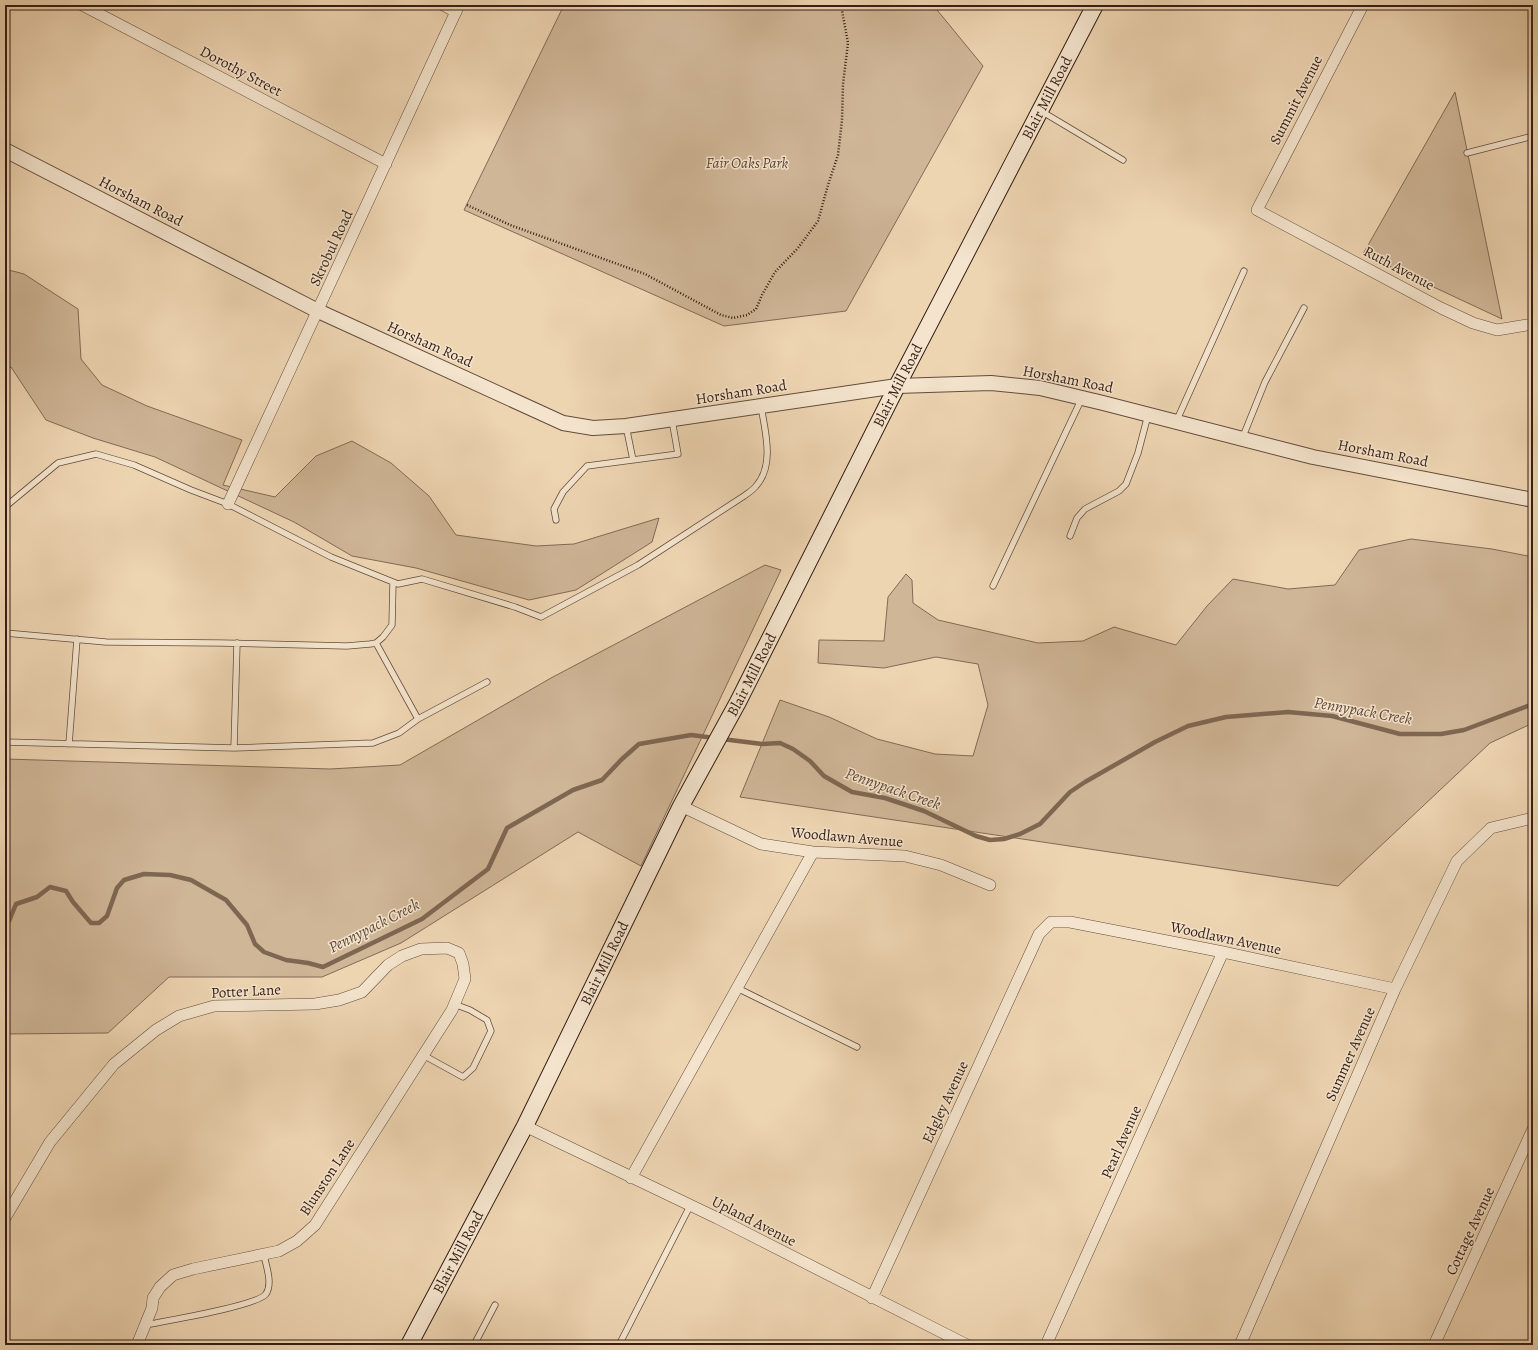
<svg xmlns="http://www.w3.org/2000/svg" width="1538" height="1350" viewBox="0 0 1538 1350" font-family="Alegreya,serif">
<style>
.green{fill:#cfb697;stroke:#826a56}
.lines{fill:none;stroke-linecap:round;stroke-linejoin:round}
.stream{stroke:#7e6752;stroke-width:4.5}
.service-casing{stroke:#634c3c;stroke-width:7}
.minor-casing{stroke:#634c3c;stroke-width:12}
.tertiary-casing{stroke:#634c3c;stroke-width:16}
.secondary-casing{stroke:#351e14;stroke-width:18}
.path{stroke:#351e14;stroke-width:2.5;stroke-dasharray:1 2;stroke-linecap:butt}
.service{stroke:#f4e4cd;stroke-width:5.5}
.minor{stroke:#f4e4cd;stroke-width:11}
.tertiary{stroke:#f4e4cd;stroke-width:14}
.secondary{stroke:#f4e4cd;stroke-width:16}
.labels{text-anchor:middle;dominant-baseline:central;stroke-width:3;stroke-linejoin:round;paint-order:stroke}
.street-label{font-size:15px;fill:#351e14;stroke:#f4e4cd}
.park-label{font-size:15px;font-style:italic;fill:#5c4435;stroke:#f4e4cd}
.water-label{font-size:16px;font-style:italic;fill:#604838;stroke:#f4e4cd}
</style>
<rect width="100%" height="100%" fill="#eed5b2"/>
<filter id="stains"><feTurbulence type="fractalNoise" baseFrequency=".005" numOctaves="4"/><feColorMatrix values="0 0 0 0 .2 0 0 0 0 .09 0 0 0 0 .02 0 0 0 .5 -.17"/></filter>
<radialGradient id="worn" r=".72"><stop offset=".6" stop-color="#630" stop-opacity="0"/><stop offset="1" stop-color="#630" stop-opacity=".3"/></radialGradient>
<!-- green -->
<path class="green" d="M564 5H933L983 66 846 311 724 326 464 210Z
M1455 92 1502 319 1363 254Z
M5 269 24 274 78 309 81 359 102 385 147 406 242 440 223 485 275 497 316 456 352 441 391 463 429 496 456 535 536 546 574 544 659 518 652 542 576 590 529 600 416 568 352 556 294 522 155 457 93 438 46 420 11 367 5 369Z
M1411 539 1492 549 1533 557V723L1490 743 1338 886 740 797 780 700 829 717 877 739 935 754 973 756 988 705 978 664 936 657 884 668 818 663 819 640 884 641 888 597 906 574 912 580 913 603 938 620 1038 643 1083 641 1114 627 1176 645 1207 606 1233 579 1288 589 1335 585 1359 550Z
M765 565 781 570 641 866 578 832 401 943 322 977H169L108 1033 5 1034V759L330 769 400 765 551 678Z"/>
<g class="lines">
<!-- stream -->
<path class="stream" d="M722 739 762 744 780 743 793 749 810 761 824 776 852 792 885 798 924 811 976 836 990 840 1004 839 1020 834 1040 824 1070 792 1085 782 1155 742 1188 726 1226 717 1288 712 1332 716 1400 734H1441L1464 730 1533 704
M5 924 9 921 16 904 37 897 50 887 66 891 73 902 91 923H99L107 916 117 888 124 880 144 874 170 875 191 880 226 900 247 925 255 944 264 952 286 960 308 963 323 967 422 919 488 869 507 828 573 790 602 780 622 759 639 744 691 735 715 738"/>
<defs>
<path id="service" d="M1041 111 1123 160
M1467 153 1533 136
M1176 422 1244 271
M626 426 633 460
M1242 439 1265 382 1304 308
M5 507 58 463 96 454 134 465 191 490 228 504 331 557 398 584 422 579 515 607 541 617 638 565 744 496C748 493 753 490 756 486 775 465 765 431 761 406
M556 520 554 509 563 492 587 466 678 454 672 420
M1070 536 1077 518 1085 509 1119 491 1126 484 1138 453 1148 415
M993 586 1082 398
M5 633 106 642 220 643 347 646 370 644 376 643 383 637 392 625 393 582
M376 643 418 719
M5 742 234 748 373 743 399 733 418 719 487 682
M69 744 77 639
M234 748 237 643
M737 988 857 1047
M423 1055 463 1077 473 1068 491 1031 487 1020 470 1010 454 1004
M145 1325C165 1321 257 1306 266 1294 273 1283 266 1266 264 1255
M474 1345 495 1305
M619 1345 690 1206"/>
<path id="minor" d="M82 5 386 164
M443 5 456 12
M1363 5 1257 210 1441 308 1473 323 1497 330 1533 324
M228 504 459 5
M681 806 761 844 813 852 905 856 941 865 990 885
M525 1126 717 1218 967 1345
M631 1178 813 852
M5 1218 50 1142 114 1064 156 1030 179 1016 214 1006 315 1004 339 1000 362 992 388 965 402 956 421 949 447 948 459 953 463 964 465 979 452 1010 315 1225 297 1241 279 1251 193 1269 173 1275 160 1287 153 1298 152 1308 137 1345
M872 1298 1039 934 1051 922H1070L1223 952 1395 989
M1046 1345 1223 952
M1240 1345 1395 989 1457 861 1491 828 1533 818
M1434 1345 1533 1129"/>
<path id="tertiary" d="M5 150 318 311 563 423 593 428 626 426 897 386 991 383 1040 388 1103 403 1313 457 1533 500"/>
<g id="secondary">
<path id="s1" d="M409 1345 525 1126 681 806 738 702 897 386 1095 5"/>
</g>
</defs>
<!-- service casing -->
<use href="#service" class="service-casing"/>
<!-- minor casing -->
<use href="#minor" class="minor-casing"/>
<!-- tertiary casing -->
<use href="#tertiary" class="tertiary-casing"/>
<!-- secondary casing -->
<use href="#secondary" class="secondary-casing"/>
<!-- path -->
<path class="path" d="M467 205 510 225 645 274 721 315 733 318 747 315 756 309 762 295 775 272 798 248 818 221 828 185 838 155 842 120 843 84 848 43 841 5"/>
<!-- service -->
<use href="#service" class="service"/>
<!-- minor -->
<use href="#minor" class="minor"/>
<!-- tertiary -->
<use href="#tertiary" class="tertiary"/>
<!-- secondary -->
<use href="#secondary" class="secondary"/>
</g>
<g class="labels">
<!-- street labels -->
<g class="street-label">
<text transform="translate(241 71) rotate(28)">Dorothy Street</text>
<text stroke="none"><textPath href="#s1" startOffset="1401">Blair Mill Road</textPath></text>
<text transform="translate(1296 100) rotate(-63)">Summit Avenue</text>
<text transform="translate(141 201) rotate(27)">Horsham Road</text>
<text transform="translate(331 248) rotate(-65)">Skrobul Road</text>
<text transform="translate(1399 268) rotate(28)">Ruth Avenue</text>
<text transform="translate(430 344) rotate(24)">Horsham Road</text>
<text transform="translate(1068 379) rotate(11)">Horsham Road</text>
<text stroke="none"><textPath href="#s1" startOffset="1077">Blair Mill Road</textPath></text>
<text transform="translate(741 392) rotate(-9)">Horsham Road</text>
<text transform="translate(1383 453) rotate(11)">Horsham Road</text>
<text stroke="none"><textPath href="#s1" startOffset="753">Blair Mill Road</textPath></text>
<text transform="translate(847 837) rotate(5)">Woodlawn Avenue</text>
<text transform="translate(1226 938) rotate(12)">Woodlawn Avenue</text>
<text stroke="none"><textPath href="#s1" startOffset="429">Blair Mill Road</textPath></text>
<text transform="translate(246 991) rotate(-3)">Potter Lane</text>
<text transform="translate(1350 1054) rotate(-66)">Summer Avenue</text>
<text transform="translate(945 1102) rotate(-65)">Edgley Avenue</text>
<text transform="translate(1121 1142) rotate(-66)">Pearl Avenue</text>
<text transform="translate(327 1177) rotate(-57)">Blunston Lane</text>
<text transform="translate(754 1221) rotate(27)">Upland Avenue</text>
<text transform="translate(1470 1231) rotate(-65)">Cottage Avenue</text>
<text stroke="none"><textPath href="#s1" startOffset="105">Blair Mill Road</textPath></text>
</g>
<!-- park labels -->
<g class="park-label">
<text x="747" y="163">Fair Oaks Park</text>
</g>
<!-- water labels -->
<g class="water-label">
<text transform="translate(1363 711) rotate(10)">Pennypack Creek</text>
<text transform="translate(893 789) rotate(19)">Pennypack Creek</text>
<text transform="translate(374 926) rotate(-27)">Pennypack Creek</text>
</g>
</g>
<!-- margin -->
<rect width="1538" height="1350" fill="none" stroke="#eed5b2" stroke-width="20"/>
<rect x="6" y="6" width="1526" height="1338" fill="none" stroke="#351e14" stroke-width="2"/>
<rect x="10" y="10" width="1518" height="1330" fill="none" stroke="#351e14"/>
<rect width="100%" height="100%" filter="url(#stains)"/>
<rect width="100%" height="100%" fill="url(#worn)"/>
</svg>
